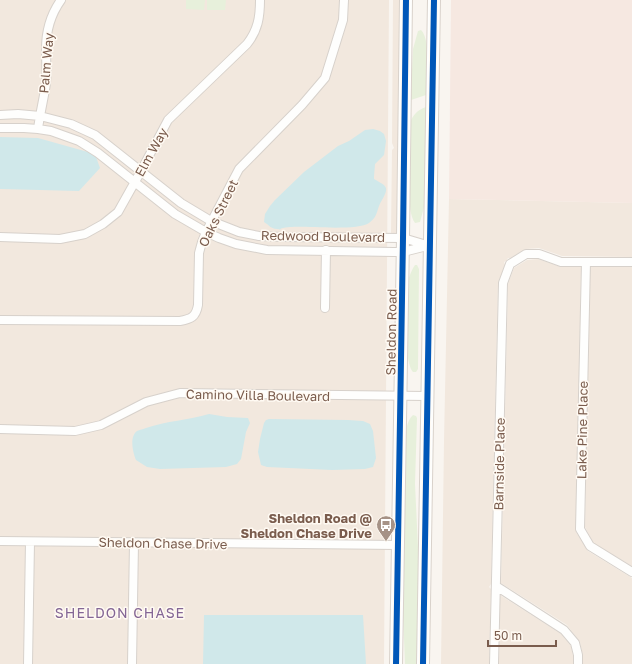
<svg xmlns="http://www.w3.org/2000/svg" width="632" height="664" viewBox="0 0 632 664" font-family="'Golos Text',sans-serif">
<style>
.residential{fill:#f2e8de}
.commercial{fill:#f6e8e1}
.green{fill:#e7f0db}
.water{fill:#d0e8ea}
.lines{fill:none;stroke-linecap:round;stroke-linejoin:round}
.street-casing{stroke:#d7d1cb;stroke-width:10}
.secondary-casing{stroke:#d9d2cb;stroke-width:14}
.street{stroke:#fefefd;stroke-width:8}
.secondary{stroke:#fefefd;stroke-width:12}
.cycleway-casing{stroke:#fffaf3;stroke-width:8}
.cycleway{stroke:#0057b8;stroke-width:6}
.labels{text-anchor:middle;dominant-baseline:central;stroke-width:3;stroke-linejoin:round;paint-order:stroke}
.street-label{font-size:13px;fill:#7a5c4d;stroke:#fffaf3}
.poi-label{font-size:13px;font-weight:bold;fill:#7a5c4d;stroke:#fffaf3;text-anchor:end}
.neighbourhood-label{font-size:14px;letter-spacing:1px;fill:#846695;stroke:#fffaf3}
</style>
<rect width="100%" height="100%" fill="#f9f5f0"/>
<!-- residential -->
<path class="residential" d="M0 0H389L384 664H0Z
M393 0H402L397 233H391L392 150 394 148 392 143Z
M449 199 632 203V257L562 256 539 248 526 249 510 258H508L506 261 504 262 505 265 498 283 491 584 489 587 491 589 489 664H441L444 441Z
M538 259 561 267H581L576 529V532L588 551 632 578V664H582L583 656 580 642 567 625 501 583 508 284 514 268 527 260Z
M590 267H632V566L593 543 585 527Z
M500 595 561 634 571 646 573 656V664H499Z"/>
<!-- commercial -->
<path class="commercial" d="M451 0H632V203L449 199Z"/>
<!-- green -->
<path class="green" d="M186 0H205L204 10 186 9Z
M207 0H226L225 10H207Z
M421 30C431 39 427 79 427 93L426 95 411 100V90L413 49 418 31Z
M426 107 428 110 426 200 420 222 415 223C410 216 410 205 409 195L410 123C413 115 417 110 426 107Z
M415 265H417L419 269 418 369 416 372H413C404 363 405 306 406 292 407 283 410 272 415 265Z
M413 415 416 416 417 418 415 484 419 568 417 664H405L402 588 404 442C406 434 406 421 413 415Z"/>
<!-- water -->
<path class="water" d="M373 129 380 131 384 134 386 141 384 155 375 164 374 176V179C386 186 390 186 382 200 376 209 379 216 369 223 358 231 308 226 292 227 290 227 286 227 283 228 278 229 283 230 277 229 271 229 269 225 264 222L265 214 270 206 275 200 304 172 338 146 349 141 365 130Z
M0 137 38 138 95 154 100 168 79 191 0 189Z
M209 414 227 417 248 418 250 423 246 432 241 459 237 464 226 467 160 469 147 467 136 460C133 453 129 437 137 431 139 430 144 429 146 428 166 421 189 420 209 414Z
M269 419 348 420 363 421 370 424 373 431 376 458 373 467 365 469 332 470 267 467 261 465 258 452 260 439 264 423 266 420Z
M204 615H363L366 664H203Z"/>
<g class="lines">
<defs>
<path id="street" d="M0 115 18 114 40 116 71 124 95 135 181 203 211 221 239 232 259 236 282 237 403 238 430 246
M0 128H24L38 129 51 131 79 141 98 153 175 214 206 232 219 238 236 244 267 250 394 252H403L427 246
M38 129C40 113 44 98 46 83 47 72 46 61 46 49 46 32 51 14 61 0
M0 237 60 239 85 234 103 224 118 212 141 171 168 120 247 44C258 30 260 17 260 0
M586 262 580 529 590 546 632 572
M325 308 326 250
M0 320 180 321C191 319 196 317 198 305L199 253 202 242 206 232 239 169 302 105 325 78 343 20 344 0
M0 429 75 431 101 425 146 402 180 393 427 396
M0 541 398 545
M496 586 564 630 575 643 578 655V664
M28 664 30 542
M132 664 134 543
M494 664 503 283 510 264 526 254H539L561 262H632"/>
<path id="secondary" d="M396 664 403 238 406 0
M423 664 434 0"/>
</defs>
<!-- street casing -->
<use href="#street" class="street-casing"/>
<!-- secondary casing -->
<use href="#secondary" class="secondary-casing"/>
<!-- street -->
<use href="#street" class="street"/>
<!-- secondary -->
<use href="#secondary" class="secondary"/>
<defs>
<path id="cycleway" d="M396 664 403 238 406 0
M423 664 434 0"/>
</defs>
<!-- cycleway casing -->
<use href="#cycleway" class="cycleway-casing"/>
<!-- cycleway -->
<use href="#cycleway" class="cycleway"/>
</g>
<!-- icons -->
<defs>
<symbol id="bus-pin" viewBox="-11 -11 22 30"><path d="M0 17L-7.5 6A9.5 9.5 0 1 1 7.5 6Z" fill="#a69286" stroke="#fffaf3"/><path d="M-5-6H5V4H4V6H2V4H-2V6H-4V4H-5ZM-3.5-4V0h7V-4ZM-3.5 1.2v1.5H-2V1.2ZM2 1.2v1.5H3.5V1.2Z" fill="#fff"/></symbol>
</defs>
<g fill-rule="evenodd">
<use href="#bus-pin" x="375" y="514" width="22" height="30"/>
</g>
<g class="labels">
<!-- street labels -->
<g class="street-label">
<text transform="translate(46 63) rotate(-85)">Palm Way</text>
<text transform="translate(151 152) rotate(-61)">Elm Way</text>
<text transform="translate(218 213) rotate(-64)">Oaks Street</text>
<text transform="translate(323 236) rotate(1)">Redwood Boulevard</text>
<text transform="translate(391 332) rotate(-89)">Sheldon Road</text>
<text transform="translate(258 395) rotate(1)">Camino Villa Boulevard</text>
<text transform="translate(582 430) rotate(-89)">Lake Pine Place</text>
<text transform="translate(499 464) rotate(-89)">Barnside Place</text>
<text transform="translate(163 543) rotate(1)">Sheldon Chase Drive</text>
</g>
<!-- poi labels -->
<g class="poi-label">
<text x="372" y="518">Sheldon Road @<tspan x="372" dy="15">Sheldon Chase Drive</tspan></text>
</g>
<!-- neighbourhood labels -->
<g class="neighbourhood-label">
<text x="120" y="612">SHELDON CHASE</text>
</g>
</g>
<!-- scale -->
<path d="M488 640v6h68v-6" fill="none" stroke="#7a5c4d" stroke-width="2"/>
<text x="494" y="640" font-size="12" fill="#7a5c4d" stroke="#fffaf3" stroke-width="3" paint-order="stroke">50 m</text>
</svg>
